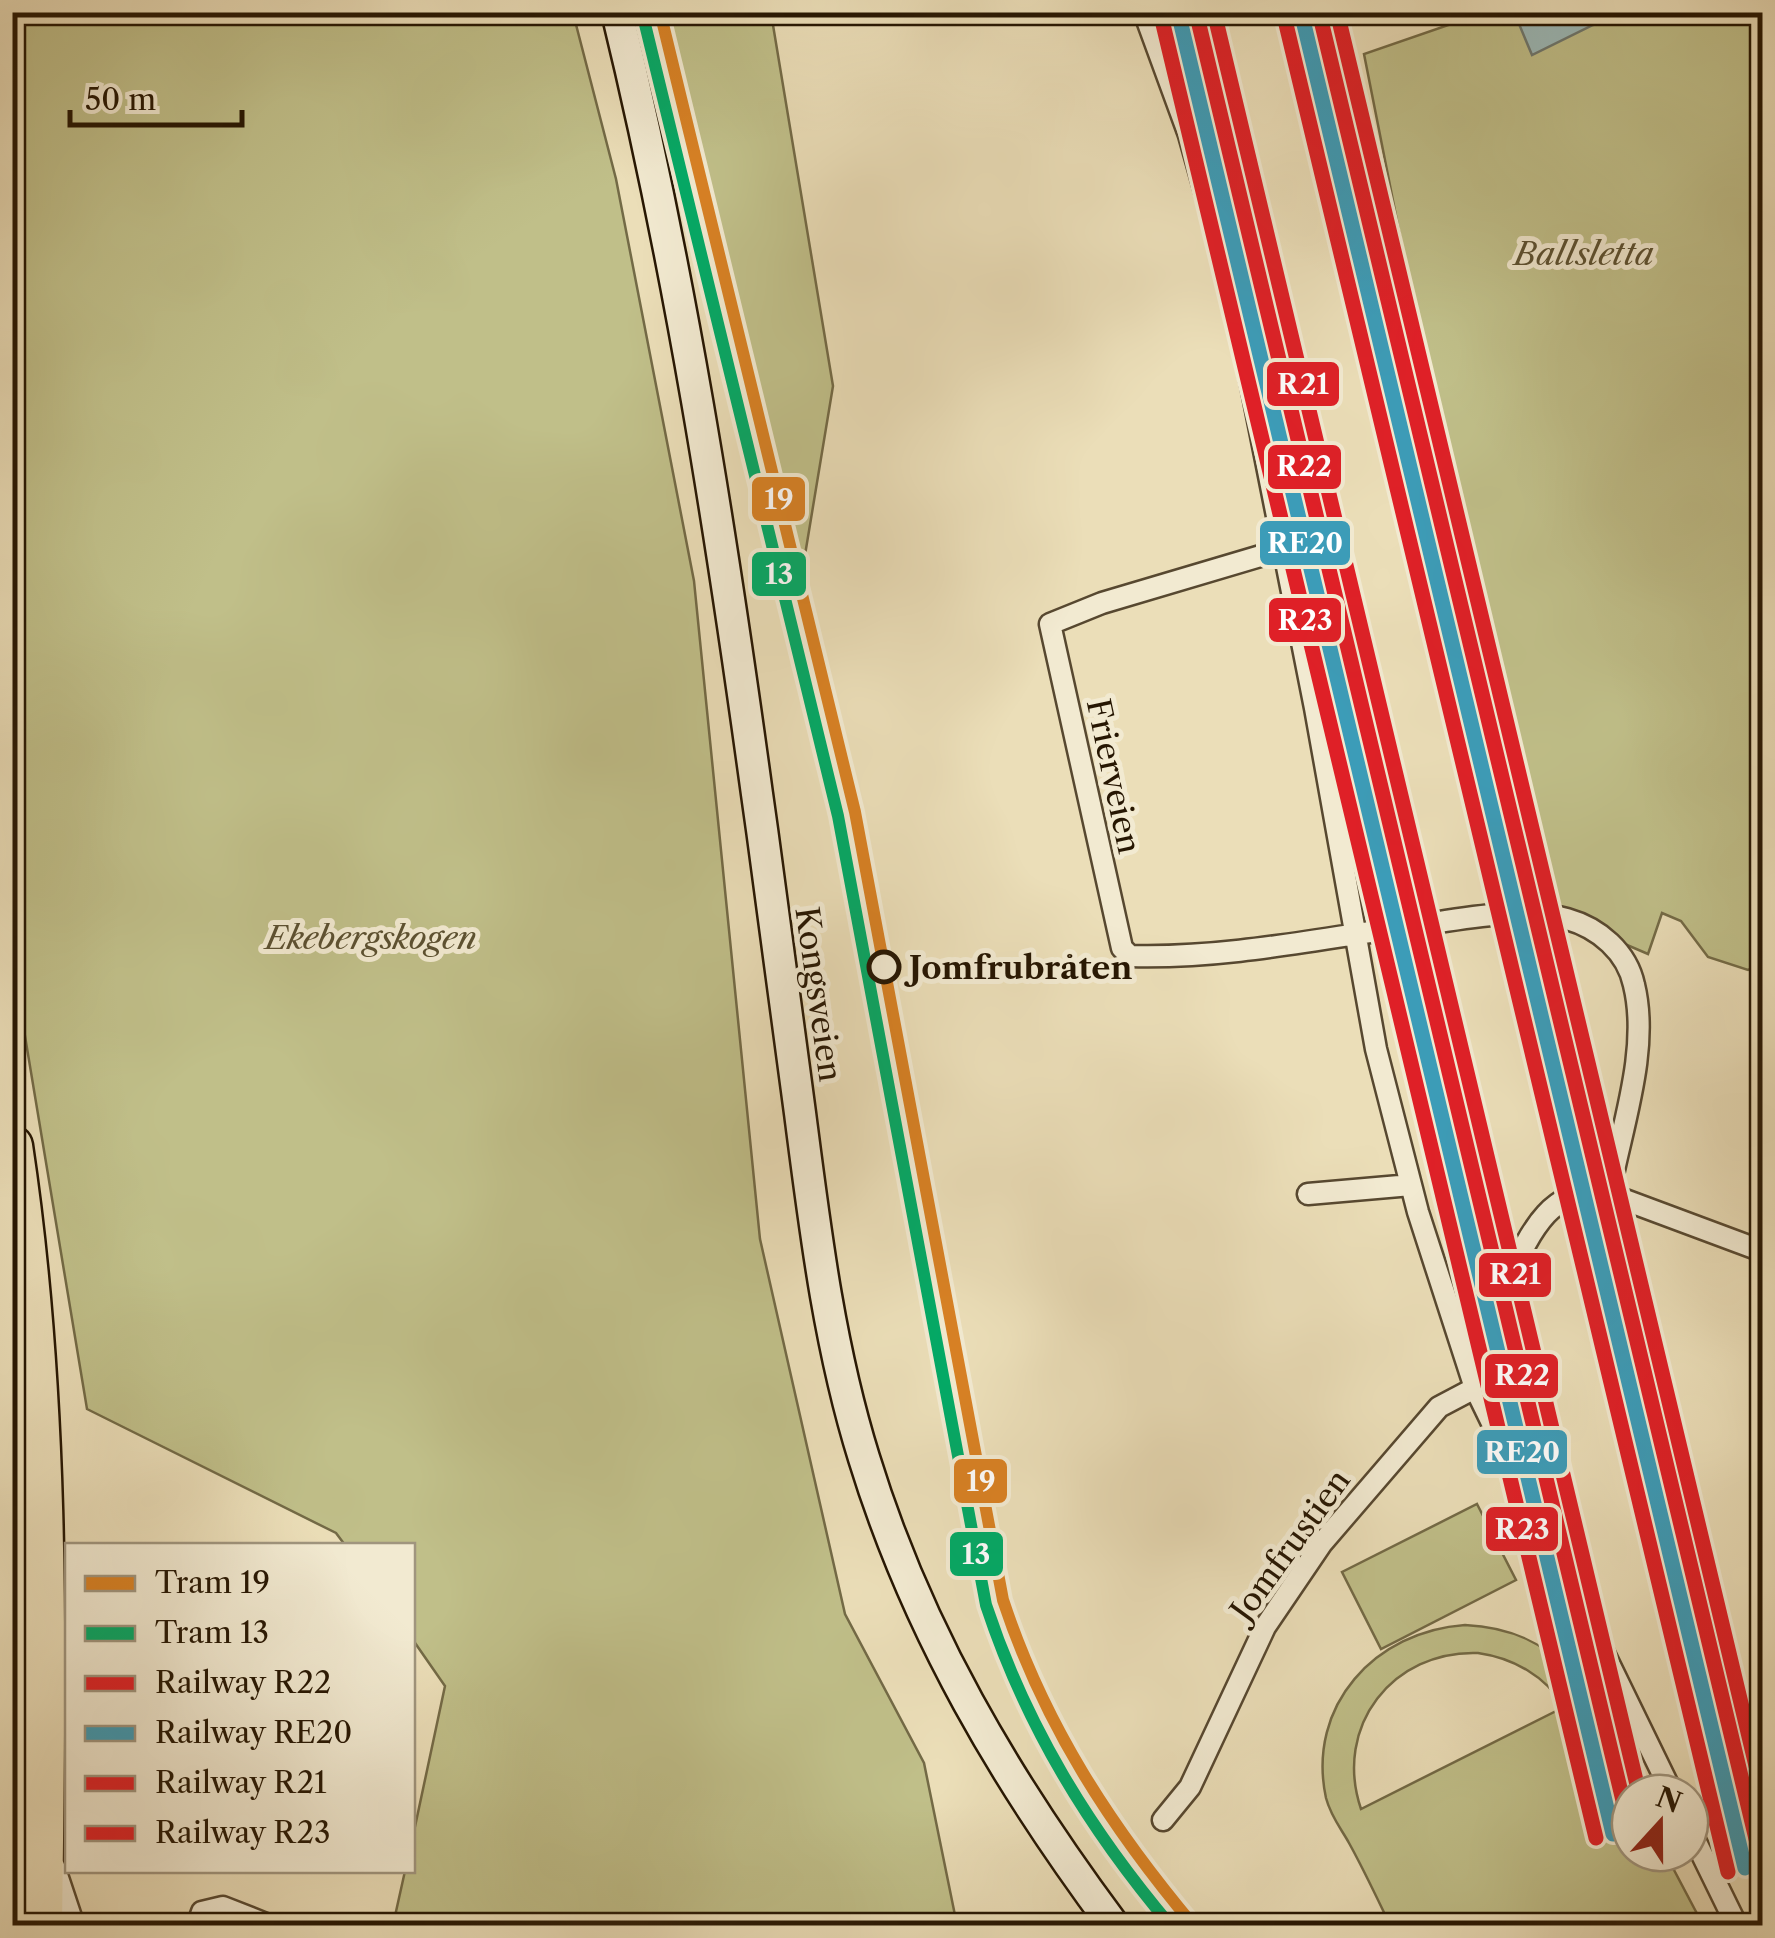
<svg xmlns="http://www.w3.org/2000/svg" width="1775" height="1938" viewBox="0 0 1775 1938" font-family="'Libre Caslon Text',serif">
<style>
.green{fill:#c0bf89;stroke:#736a46;stroke-width:2.5;fill-rule:evenodd}
.water{fill:#9cbab9;stroke:#6d7870;stroke-width:2.5}
.lines{fill:none;stroke-linecap:round;stroke-linejoin:round}
.street-casing{stroke:#574830;stroke-width:25}
.secondary-casing{stroke:#261602;stroke-width:35}
.highway-casing{stroke:#261602;stroke-width:45}
.street{stroke:#f2ead1;stroke-width:20}
.secondary{stroke:#f2ead1;stroke-width:30}
.highway{stroke:#ebdeb8;stroke-width:40}
.rail-1-casing{stroke:#f2ead1;stroke-width:22}
.rail-2-casing{stroke:#f2ead1;stroke-width:22}
.rail-3-casing{stroke:#f2ead1;stroke-width:22}
.rail-4-casing{stroke:#f2ead1;stroke-width:22}
.rail-1{stroke:#df2027;stroke-width:15}
.rail-2{stroke:#3c9cb8;stroke-width:15}
.rail-3{stroke:#df2027;stroke-width:15}
.rail-4{stroke:#df2027;stroke-width:15}
.tram-1-casing{stroke:#f2ead1;stroke-width:20}
.tram-2-casing{stroke:#f2ead1;stroke-width:20}
.tram-1{stroke:#d88124;stroke-width:12}
.tram-2{stroke:#02aa66;stroke-width:12}
.stop-dot{fill:#f2ead1;stroke:#261602;stroke-width:5}
.labels{text-anchor:middle;dominant-baseline:central;stroke-width:10;stroke-linejoin:round;paint-order:stroke}
.park-label{font-size:32px;font-style:italic;fill:#5c5131;stroke:#f2ead1}
.street-label{font-size:32px;fill:#261602;stroke:#f2ead1}
.stop-label{font-size:32px;font-weight:bold;fill:#261602;stroke:#f2ead1;text-anchor:start}
.line-badge{stroke:#f2ead1;stroke-width:4}
.badge-label{font-size:28px;text-anchor:middle;font-weight:bold;fill:#fff}
</style>
<rect width="100%" height="100%" fill="#ebdeb8"/>
<filter id="stains"><feTurbulence type="fractalNoise" baseFrequency=".002" numOctaves="4"/><feColorMatrix values="0 0 0 0 .2 0 0 0 0 .09 0 0 0 0 .02 0 0 0 .5 -.17"/></filter>
<radialGradient id="worn" r=".72"><stop offset=".6" stop-color="#630" stop-opacity="0"/><stop offset="1" stop-color="#630" stop-opacity=".3"/></radialGradient>
<!-- green -->
<path class="green" d="M12 13H573L616 179 694 581 760 1239 845 1614 924 1763 957 1925H393L405 1871 412 1870 413 1836 445 1686 413 1640 412 1546 345 1545 336 1533 87 1409 13 964Z
M667 13H771L833 386 803 567Z
M1483 13H1762V964L1748 970 1708 957 1681 921 1662 913 1648 954 1543 909 1436 418 1364 54Z
M1477 1504 1516 1580 1381 1649 1342 1572Z
M1465 1625C1573 1630 1597 1709 1637 1793H1630V1853H1665L1703 1925H1390C1377 1898 1364 1870 1349 1843 1342 1830 1331 1817 1326 1798 1306 1705 1376 1631 1465 1625ZM1478 1653C1513 1658 1546 1676 1564 1707L1361 1809C1333 1726 1393 1650 1478 1653Z"/>
<!-- water -->
<path class="water" d="M1546 12H1632V13L1593 25 1532 55 1519 24Z"/>
<g class="lines">
<defs>
<path id="street" d="M1144 12 1189 135 1231 284 1315 708 1376 1049 1418 1212 1475 1388 1672 1793
M1284 549 1102 603 1050 624 1122 948 1130 956C1231 959 1332 936 1432 923 1474 917 1526 907 1567 919 1599 928 1627 952 1634 985 1650 1050 1621 1129 1609 1194
M1308 1194 1411 1185
M1460 1340C1469 1333 1484 1325 1490 1315 1519 1270 1535 1179 1609 1194L1762 1251
M1163 1820 1190 1787 1265 1627 1322 1543 1439 1407 1475 1388
M1690 1830 1737 1926
M54 1866 74 1926
M197 1926 202 1912 223 1907 271 1926"/>
<path id="secondary" d="M617 12C680 270 721 531 757 794 772 900 786 1006 800 1113 815 1229 829 1346 864 1458 917 1631 1006 1781 1114 1926"/>
<path id="highway" d="M12 1146C51 1405 45 1665 42 1926
M13 1926 22 1759"/>
</defs>
<!-- street casing -->
<use href="#street" class="street-casing"/>
<!-- secondary casing -->
<use href="#secondary" class="secondary-casing"/>
<!-- highway casing -->
<use href="#highway" class="highway-casing"/>
<!-- street -->
<use href="#street" class="street"/>
<!-- secondary -->
<use href="#secondary" class="secondary"/>
<!-- highway -->
<use href="#highway" class="highway"/>
<defs>
<path id="rail-1" d="M1196 12 1630 1830
M1319 12 1762 1864"/>
<path id="rail-2" d="M1179 16 1613 1834
M1302 16 1745 1868"/>
<path id="rail-3" d="M1214 12 1639 1793
M1337 12 1762 1791"/>
<path id="rail-4" d="M1162 20 1596 1838
M1285 20 1728 1872"/>
</defs>
<!-- rail-1 casing -->
<use href="#rail-1" class="rail-1-casing"/>
<!-- rail-2 casing -->
<use href="#rail-2" class="rail-2-casing"/>
<!-- rail-3 casing -->
<use href="#rail-3" class="rail-3-casing"/>
<!-- rail-4 casing -->
<use href="#rail-4" class="rail-4-casing"/>
<!-- rail-1 -->
<use href="#rail-1" class="rail-1"/>
<!-- rail-2 -->
<use href="#rail-2" class="rail-2"/>
<!-- rail-3 -->
<use href="#rail-3" class="rail-3"/>
<!-- rail-4 -->
<use href="#rail-4" class="rail-4"/>
<defs>
<path id="tram-1" d="M660 12 855 812 1003 1600C1044 1724 1110 1826 1194 1926"/>
<path id="tram-2" d="M643 16 838 816 986 1605C1026 1726 1089 1829 1171 1926"/>
</defs>
<!-- tram-1 casing -->
<use href="#tram-1" class="tram-1-casing"/>
<!-- tram-2 casing -->
<use href="#tram-2" class="tram-2-casing"/>
<!-- tram-1 -->
<use href="#tram-1" class="tram-1"/>
<!-- tram-2 -->
<use href="#tram-2" class="tram-2"/>
</g>
<!-- markers -->
<circle class="stop-dot" cx="884" cy="967" r="15"/>
<g class="labels">
<!-- park labels -->
<g class="park-label">
<text x="1584" y="253">Ballsletta</text>
<text x="371" y="937">Ekebergskogen</text>
</g>
<!-- street labels -->
<g class="street-label">
<text transform="translate(1114 776) rotate(78)">Frierveien</text>
<text transform="translate(819 994) rotate(82)">Kongsveien</text>
<text transform="translate(1290 1545) rotate(-54)">Jomfrustien</text>
</g>
<!-- stop labels -->
<g class="stop-label">
<text x="909" y="967">Jomfrubråten</text>
</g>
</g>
<g class="line-badge">
<rect x="1265" y="360" width="76" height="48" rx="10" fill="#df2027"/>
<rect x="1266" y="443" width="77" height="48" rx="10" fill="#df2027"/>
<rect x="750" y="475" width="57" height="48" rx="10" fill="#d88124"/>
<rect x="1258" y="519" width="94" height="48" rx="10" fill="#3c9cb8"/>
<rect x="750" y="550" width="58" height="48" rx="10" fill="#02aa66"/>
<rect x="1267" y="596" width="76" height="48" rx="10" fill="#df2027"/>
<rect x="1477" y="1251" width="76" height="48" rx="10" fill="#df2027"/>
<rect x="1483" y="1352" width="77" height="48" rx="10" fill="#df2027"/>
<rect x="1475" y="1428" width="94" height="48" rx="10" fill="#3c9cb8"/>
<rect x="952" y="1457" width="57" height="48" rx="10" fill="#d88124"/>
<rect x="1484" y="1505" width="76" height="48" rx="10" fill="#df2027"/>
<rect x="948" y="1530" width="57" height="48" rx="10" fill="#02aa66"/>
</g>
<g class="badge-label">
<text x="1303" y="394">R21</text>
<text x="1304" y="476">R22</text>
<text x="779" y="509">19</text>
<text x="1305" y="553">RE20</text>
<text x="779" y="584">13</text>
<text x="1305" y="630">R23</text>
<text x="1515" y="1284">R21</text>
<text x="1522" y="1385">R22</text>
<text x="1522" y="1462">RE20</text>
<text x="981" y="1491">19</text>
<text x="1522" y="1539">R23</text>
<text x="976" y="1564">13</text>
</g>
<!-- margin -->
<rect width="1775" height="1938" fill="none" stroke="#ebdeb8" stroke-width="50"/>
<rect x="15" y="15" width="1745" height="1908" fill="none" stroke="#261602" stroke-width="5"/>
<rect x="25" y="25" width="1725" height="1888" fill="none" stroke="#261602" stroke-width="2.5"/>
<!-- legend -->
<rect x="65" y="1543" width="350" height="330" fill="#f2ead1" stroke="#a0957e" stroke-width="2.5"/>
<rect x="85" y="1576" width="50" height="15" fill="#d88124" stroke="#a0957e" stroke-width="2.5"/>
<text x="155" y="1593" font-size="30" fill="#261602">Tram 19</text>
<rect x="85" y="1626" width="50" height="15" fill="#02aa66" stroke="#a0957e" stroke-width="2.5"/>
<text x="155" y="1643" font-size="30" fill="#261602">Tram 13</text>
<rect x="85" y="1676" width="50" height="15" fill="#df2027" stroke="#a0957e" stroke-width="2.5"/>
<text x="155" y="1693" font-size="30" fill="#261602">Railway R22</text>
<rect x="85" y="1726" width="50" height="15" fill="#3c9cb8" stroke="#a0957e" stroke-width="2.5"/>
<text x="155" y="1743" font-size="30" fill="#261602">Railway RE20</text>
<rect x="85" y="1776" width="50" height="15" fill="#df2027" stroke="#a0957e" stroke-width="2.5"/>
<text x="155" y="1793" font-size="30" fill="#261602">Railway R21</text>
<rect x="85" y="1826" width="50" height="15" fill="#df2027" stroke="#a0957e" stroke-width="2.5"/>
<text x="155" y="1843" font-size="30" fill="#261602">Railway R23</text>
<!-- north arrow -->
<g transform="translate(1660 1823) rotate(21)"><circle r="48" fill="#f2ead1" stroke="#a0957e" stroke-width="2.5"/>
<path d="M0-8L18 38L0 25L-18 38Z" fill="#8f2418"/>
<text y="-15" font-size="28" font-weight="bold" text-anchor="middle" fill="#261602">N</text>
</g>
<!-- scale -->
<path d="M70 110v15h172v-15" fill="none" stroke="#261602" stroke-width="5"/>
<text x="85" y="110" font-size="30" fill="#261602" stroke="#f2ead1" stroke-width="8" paint-order="stroke">50 m</text>
<rect width="100%" height="100%" filter="url(#stains)"/>
<rect width="100%" height="100%" fill="url(#worn)"/>
</svg>
